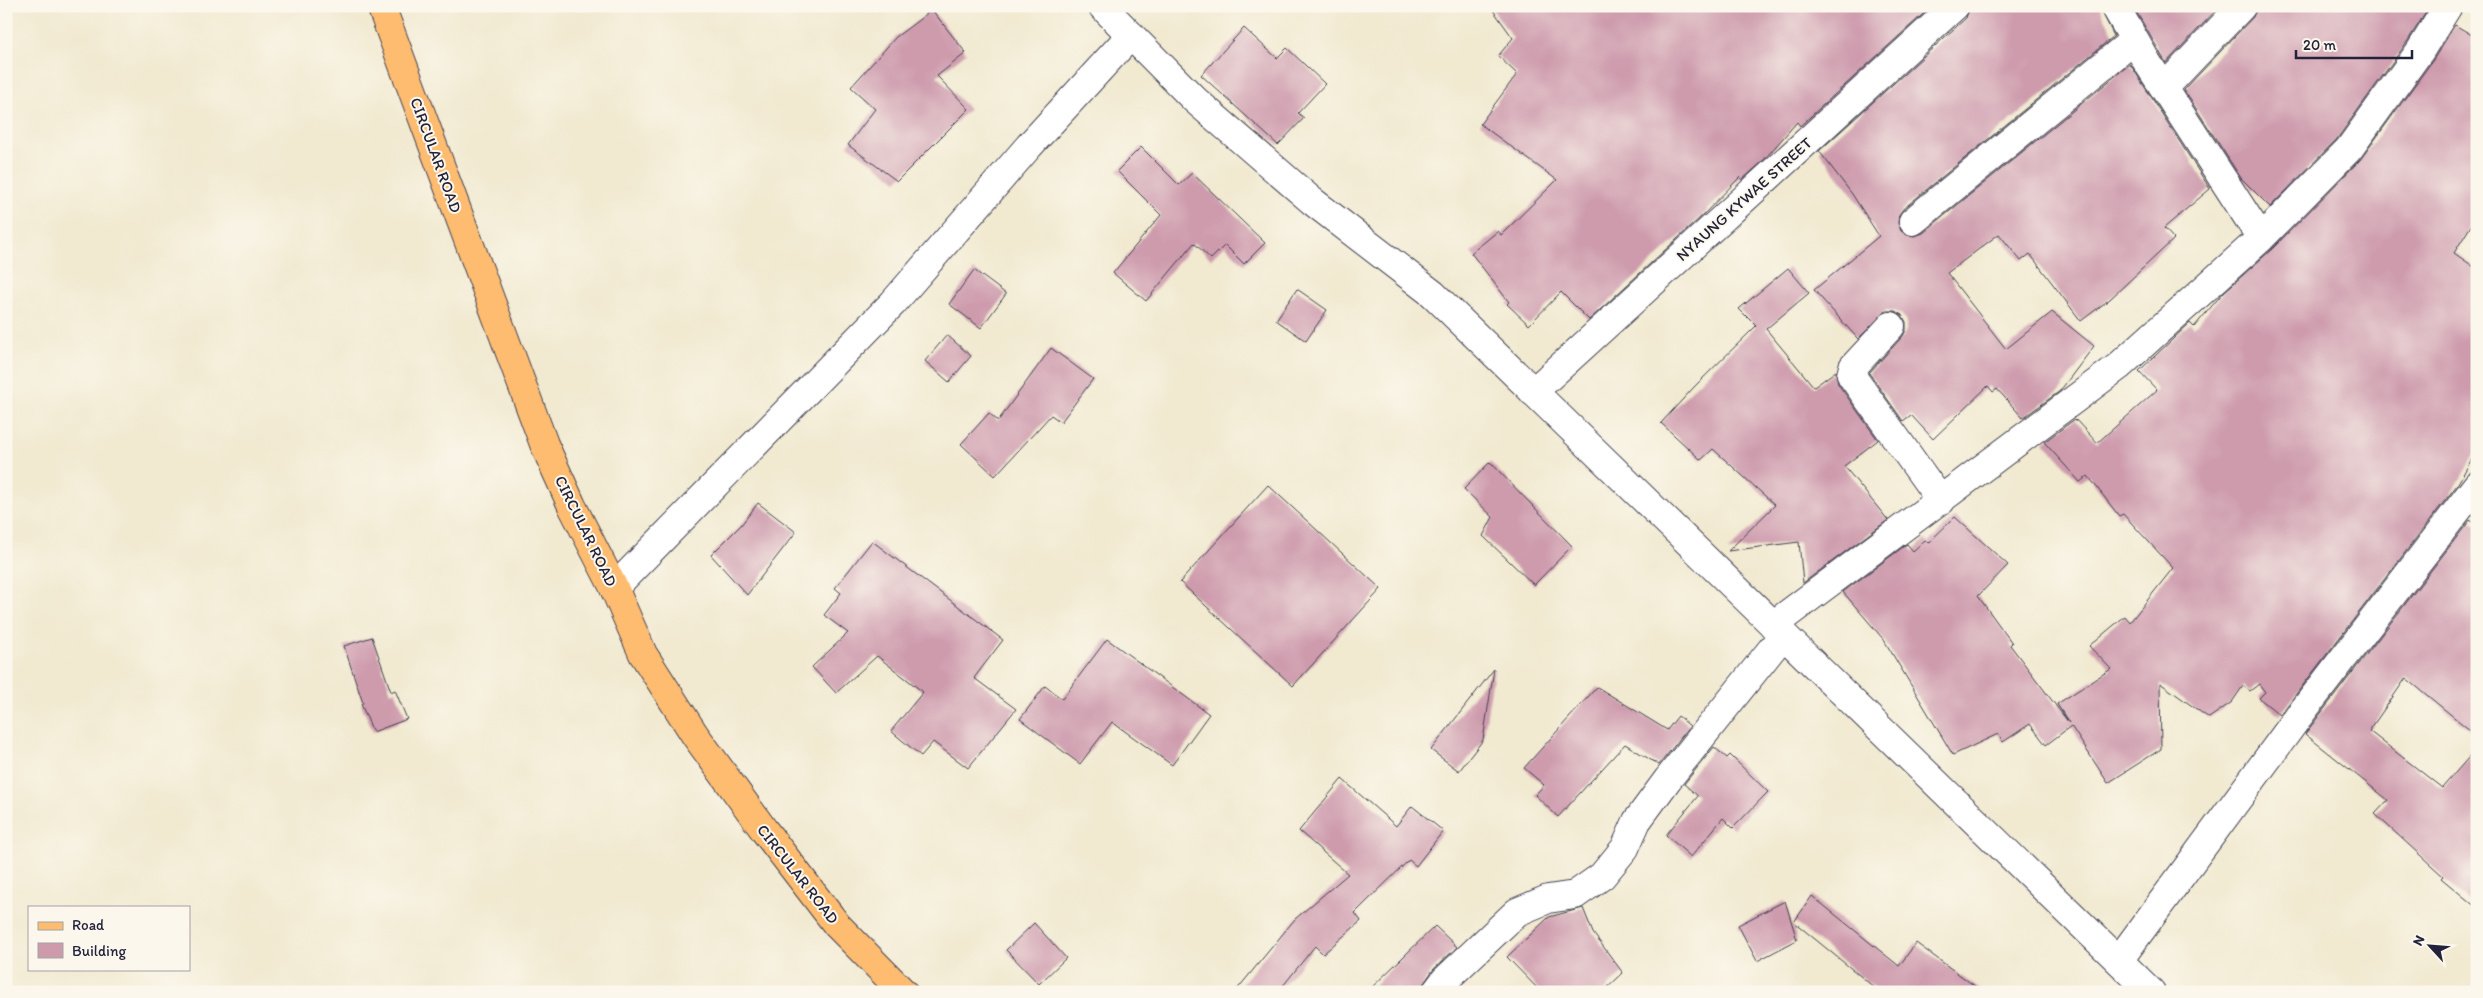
<svg xmlns="http://www.w3.org/2000/svg" width="2483" height="998" viewBox="0 0 2483 998" font-family="Itim,sans-serif">
<style>
.building{fill:#ce9bad}
.lines{fill:none;stroke-linecap:round;stroke-linejoin:round}
.minor-casing{stroke:#414051;stroke-width:30}
.major-casing{stroke:#414051;stroke-width:30}
.minor{stroke:#fff;stroke-width:28}
.major{stroke:#febc70;stroke-width:28}
.labels{text-anchor:middle;dominant-baseline:central;stroke-width:4;stroke-linejoin:round;paint-order:stroke}
.street-label{font-size:16px;fill:#22223b;stroke:#fbf7ec}
</style>
<rect width="100%" height="100%" fill="#fbf7ec"/>
<filter id="ink" filterUnits="userSpaceOnUse"><feTurbulence type="fractalNoise" baseFrequency=".02" numOctaves="2"/><feDisplacementMap in="SourceGraphic" scale="10" xChannelSelector="R" yChannelSelector="G"/><feConvolveMatrix kernelMatrix="1 2 1 2 8 2 1 2 1" color-interpolation-filters="sRGB"/></filter>
<filter id="wash" filterUnits="userSpaceOnUse"><feTurbulence type="fractalNoise" baseFrequency=".0096" numOctaves="4" result="noise"/><feDisplacementMap in="SourceGraphic" scale="20" xChannelSelector="R" yChannelSelector="G"/><feGaussianBlur stdDeviation="1.12" result="paint"/><feColorMatrix in="noise" values="0 0 0 0 0 0 0 0 0 0 0 0 0 0 0 0 0 1.4 0 .05"/><feComposite in="paint" operator="in"/></filter>
<g filter="url(#wash)">
<rect width="100%" height="100%" fill="#f1e9d0"/>
<g id="blocks">
<!-- building -->
<path class="building" d="M1490 6H1932L1800 126 1797 122 1762 162 1742 180 1740 177 1701 217 1589 320 1561 292 1529 325 1507 304 1509 302 1471 253 1498 231 1501 235 1557 180 1480 124 1517 74 1498 56 1513 38Z
M1970 6H2099L2114 36 1903 209 1899 215 1898 223 1901 231 1907 235 1915 236 1923 233 2130 64 2210 189 2164 228 2174 239 2110 299 2081 321 2030 254 2021 261 1999 234 1947 273 2006 349 2052 312 2094 346 2060 391 2023 418 1997 389 1993 392 1988 386 1933 439 1911 415 1903 421 1869 373 1903 336 1906 330V322L1902 315 1895 311H1886L1858 339 1814 290 1879 236 1852 194 1819 151 1966 18Z
M2133 6H2220L2166 63Z
M2257 6H2422L2428 9 2407 42 2337 139 2270 207 2241 178 2184 90 2253 17Z
M932 10 966 53 937 76 969 109 897 181 848 145 875 109 851 87 896 37Z
M2455 25 2477 38V216L2454 253 2477 269V450L2457 485 2280 715 2259 698 2265 692 2259 684 2250 691 2243 686 2232 702 2209 718 2160 683 2161 749 2108 783 2071 726 2046 745 2030 724 2003 742 1998 734 1953 755 1884 640 1843 592 1907 544 1913 551 1925 540 1928 543 1955 517 2008 565 1978 596 2012 643 2010 645 2069 723 2057 704 2111 669 2089 646 2125 616 2130 622 2173 568 2123 514 2119 516 2088 476 2080 482 2044 442 2075 419 2097 443 2157 390 2139 371 2190 323 2194 327 2223 293 2272 249 2360 160 2433 60Z
M1244 28 1277 58 1287 48 1325 84 1298 113 1304 118 1278 145 1201 75Z
M1141 147 1179 185 1192 173 1265 243 1244 264 1225 245 1211 259 1194 243 1146 301 1113 273 1161 215 1117 171Z
M1788 268 1809 293 1766 329 1814 387 1836 371 1838 384 1878 440 1844 466 1888 520 1803 583 1799 542 1728 551 1775 505 1713 449 1701 460 1661 423 1695 386 1756 326 1739 309Z
M974 270 1006 294 981 328 949 304Z
M1297 289 1327 310 1306 341 1276 320Z
M947 335 971 356 949 382 925 361Z
M1051 348 1093 379 1061 422 1051 415 995 476 961 444 989 413 998 421Z
M1490 462 1572 546 1534 585 1483 536 1493 517 1464 489Z
M1268 485 1381 589 1293 686 1180 582Z
M758 503 796 532 747 595 711 555 741 525Z
M2470 520 2477 525V736L2406 678 2369 731 2442 788 2477 748V908L2441 878 2443 876 2375 814 2388 800 2305 734Z
M872 541 1003 640 974 678 1016 709 968 768 933 742 921 756 891 731 923 692 877 656 836 693 812 667 848 633 824 615 841 593 835 588Z
M372 637 391 692 395 690 407 719 373 732 361 704 363 703 344 646Z
M1107 639 1209 714 1172 765 1112 722 1080 764 1020 719 1045 686 1062 699Z
M1494 669 1483 740 1459 771 1431 750Z
M1597 687 1667 730 1678 716 1690 726 1659 765 1625 744 1558 817 1535 795 1544 785 1524 768Z
M1714 747 1727 758 1730 755 1768 792 1733 828 1723 818 1691 857 1666 835 1698 796 1684 784Z
M1342 779 1396 826 1412 806 1443 831 1416 866 1409 860 1355 913 1361 921 1323 954 1315 946 1278 992H1235L1295 919 1348 874 1299 831Z
M1812 896 1899 966 1916 943 1983 992H1880L1794 922Z
M1785 901 1797 940 1757 961 1738 925Z
M1583 908 1593 933 1623 973 1603 992H1541L1507 957 1549 917Z
M1034 923 1066 958 1039 984 1006 950Z
M1435 926 1457 947 1433 970 1424 983 1421 992H1367Z"/>
</g>
</g>
<g filter="url(#ink)">
<use href="#blocks" fill-opacity="0" stroke="#414051" stroke-width="1"/>
<g class="lines">
<defs>
<path id="minor" d="M1102 6 1195 100 1312 201 1433 294 2151 992
M2115 6 2147 62 2261 238
M2164 88 2242 6
M1913 221 2134 40
M1891 326 1853 367 1851 375 1941 501
M1533 392 1955 6
M614 588 893 303 1029 146 1131 35
M1773 625 2119 366 2261 238 2349 149 2420 51 2448 6
M2119 960 2302 712 2477 485
M1436 992 1445 980 1517 912 1548 899 1575 895 1602 876 1625 848 1637 821 1668 779 1783 635"/>
<path id="major" d="M381 6 544 444 572 506 614 588 643 654 695 735 764 830 837 925 903 992"/>
</defs>
<!-- minor casing -->
<use href="#minor" class="minor-casing"/>
<!-- major casing -->
<use href="#major" class="major-casing"/>
<!-- minor -->
<use href="#minor" class="minor"/>
<!-- major -->
<use href="#major" class="major"/>
</g>
</g>
<g class="labels">
<!-- street labels -->
<g class="street-label">
<text transform="translate(436 155) rotate(70)">CIRCULAR ROAD</text>
<text transform="translate(1744 199) rotate(-42)">NYAUNG KYWAE STREET</text>
<text transform="translate(586 531) rotate(64)">CIRCULAR ROAD</text>
<text transform="translate(798 874) rotate(52)">CIRCULAR ROAD</text>
</g>
</g>
<!-- margin -->
<rect width="2483" height="998" fill="none" stroke="#fbf7ec" stroke-width="25"/>
<!-- legend -->
<rect x="28" y="906" width="162" height="65" fill="#fbf7ec" stroke="#a4a2a5"/>
<rect x="38" y="922" width="25" height="8" fill="#febc70" stroke="#a4a2a5"/>
<text x="72" y="930" font-size="15" fill="#22223b">Road</text>
<rect x="38" y="943" width="25" height="15" fill="#ce9bad" stroke="#a4a2a5"/>
<text x="72" y="956" font-size="15" fill="#22223b">Building</text>
<!-- north arrow -->
<g transform="translate(2430 946) rotate(296)" stroke="#fbf7ec" stroke-width="4" paint-order="stroke">
<path d="M0-4L9 19L0 12L-9 19Z" fill="#22223b"/>
<text y="-8" font-size="14" font-weight="bold" text-anchor="middle" fill="#22223b">N</text>
</g>
<!-- scale -->
<path d="M2296 50v8h116v-8" fill="none" stroke="#22223b" stroke-width="2.5"/>
<text x="2303" y="50" font-size="15" fill="#22223b" stroke="#fbf7ec" stroke-width="4" paint-order="stroke">20 m</text>
</svg>
